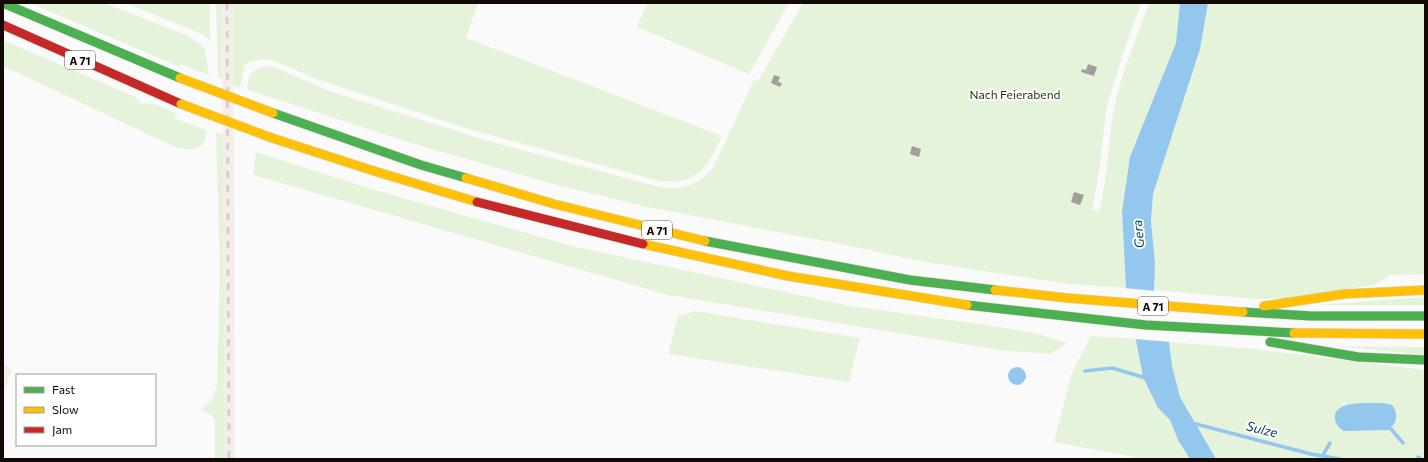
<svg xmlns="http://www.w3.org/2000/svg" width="1428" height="462" viewBox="0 0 1428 462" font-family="Commissioner,sans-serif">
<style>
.built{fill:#f6ede8}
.green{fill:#e5f3da}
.water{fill:#93c7ed}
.pier{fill:#fafafa}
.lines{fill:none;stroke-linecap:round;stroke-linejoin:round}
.stream{stroke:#93c7ed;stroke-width:3.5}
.building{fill:#a39e9b}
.fast-casing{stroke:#d8d6d5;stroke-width:10}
.slow-casing{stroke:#d8d6d5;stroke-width:10}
.jam-casing{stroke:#d8d6d5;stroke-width:10}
.fast{stroke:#4caf50;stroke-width:9}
.slow{stroke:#ffc107;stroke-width:9}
.jam{stroke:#c62828;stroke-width:9}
.rail{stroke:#d2d1d1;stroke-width:3;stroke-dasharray:7 7;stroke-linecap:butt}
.slow-bridge-casing{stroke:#d8d6d5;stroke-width:10;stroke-linecap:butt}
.slow-bridge{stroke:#ffc107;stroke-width:9}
.labels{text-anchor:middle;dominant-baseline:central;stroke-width:4;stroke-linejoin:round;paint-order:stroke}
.shield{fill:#fff;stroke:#5a534f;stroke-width:1}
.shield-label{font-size:11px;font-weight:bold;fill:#130904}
.park-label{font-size:12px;fill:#1c3300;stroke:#fff}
.water-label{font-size:13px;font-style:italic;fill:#024064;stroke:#fff}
</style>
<rect width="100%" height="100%" fill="#fafafa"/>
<!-- built -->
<path class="built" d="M222 3H233L235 459H225Z
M3 364 12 370 3 393Z"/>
<!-- green -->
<path class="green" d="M30 3H104L188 36 202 45 205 50 209 75 180 64V67Z
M126 3H210V41L204 35Z
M216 3H222V79L218 78Z
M233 3H478L466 38 722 136C708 167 697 186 659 181L472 130 317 79 274 61 265 59 250 61 245 65 240 87 233 85Z
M647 3H789L749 74 637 27Z
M803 3H1141L1126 44 1107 106 1099 171 1092 210 1099 211C1108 178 1108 142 1114 108 1121 74 1137 36 1149 3H1180L1176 43 1155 96 1122 212 1126 288 1068 284 924 262 846 245 647 207 553 184 408 142 248 90C245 72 259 65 274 67L329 91 485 140 659 187C683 190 697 186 713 168L754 80 758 81Z
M1208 3H1425V274L1391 275 1374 285 1285 298 1256 299 1154 290 1155 264 1151 221 1153 194 1200 49Z
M3 40 135 97C142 105 142 103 151 104 159 104 168 111 176 113L174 118 206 130C206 152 191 152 175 147L3 66Z
M216 132 223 135 225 459H215V419L210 414 201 410 212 399 217 386 220 271Z
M256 152 378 191 572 246 850 306 993 326 1039 334 1067 343 1051 354 1000 350 668 295 253 175Z
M1425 297V305H1316Z
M696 311 860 338 849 382 668 354 678 316Z
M1091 336 1136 339 1143 377 1158 408 1170 420 1178 440 1190 459H1145L1054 442 1071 375Z
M1169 342 1253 349 1425 370V459H1216L1180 397 1172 366Z
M1337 346 1425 347V355Z"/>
<!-- water -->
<path class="water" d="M1180 3H1208L1200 49 1153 194 1151 221 1155 264 1154 290 1169 342 1172 366 1180 397 1216 459H1190L1178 440 1170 420 1158 408 1143 377 1126 288 1122 212 1130 157 1176 43Z
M1008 376a9 9 0 1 1 18 0a9 9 0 1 1-18 0Z
M1383 403 1392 405C1399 415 1397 422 1389 430L1344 431C1339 428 1336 425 1335 419 1333 399 1370 404 1383 403Z"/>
<!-- pier -->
<path class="pier" d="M1124 288 1156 291 1171 342 1134 339Z"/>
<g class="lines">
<!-- stream -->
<path class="stream" d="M1085 371 1112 368 1146 378
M1192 423 1311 454 1340 459
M1391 429 1403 443
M1323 455 1330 443
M1418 457 1421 459"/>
</g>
<!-- building -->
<path class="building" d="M1088 64 1097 67 1094 76 1081 72 1082 69 1086 70Z
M774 75 780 77 778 82 782 83 780 87 771 83Z
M912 146 921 149 919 157 910 154Z
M1074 192 1084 195 1080 205 1071 202Z"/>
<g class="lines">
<defs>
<path id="fast" d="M3 3 180 78
M273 113 421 165 466 178
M705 241 910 280 995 290
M967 305 1146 325 1294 333
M1243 312 1311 316H1425
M1270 342 1358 357 1425 360"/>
<path id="slow" d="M272 138 374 171 477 202
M466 178 554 204 705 241
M643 244 788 276 967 305
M995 290 1067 298 1243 312
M1264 306 1344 294 1425 290
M1294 333 1425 334"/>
<path id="jam" d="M3 25 181 104
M477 202 643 244"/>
</defs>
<!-- fast casing -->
<use href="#fast" class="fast-casing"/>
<!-- slow casing -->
<use href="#slow" class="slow-casing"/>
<!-- jam casing -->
<use href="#jam" class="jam-casing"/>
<!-- fast -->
<use href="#fast" class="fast"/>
<!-- slow -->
<use href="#slow" class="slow"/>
<!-- jam -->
<use href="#jam" class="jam"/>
<!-- rail -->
<path class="rail" d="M227 3 229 459"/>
<defs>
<path id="slow-bridge" d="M180 78 273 113
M181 104 272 138"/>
</defs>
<!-- slow-bridge casing -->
<use href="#slow-bridge" class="slow-bridge-casing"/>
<!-- slow-bridge -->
<use href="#slow-bridge" class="slow-bridge"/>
</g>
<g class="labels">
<!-- shield labels -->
<g class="shield">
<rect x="65" y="51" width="30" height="18" rx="3"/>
<rect x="642" y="221" width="30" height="18" rx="3"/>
<rect x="1138" y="297" width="30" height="18" rx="3"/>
</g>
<g class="shield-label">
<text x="80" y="60">A 71</text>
<text x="657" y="230">A 71</text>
<text x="1153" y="306">A 71</text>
</g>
<!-- park labels -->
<g class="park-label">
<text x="1015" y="94">Nach Feierabend</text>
</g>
<!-- water labels -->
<g class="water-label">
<text transform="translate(1138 234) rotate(-95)">Gera</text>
<text transform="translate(1262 429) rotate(14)">Sulze</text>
</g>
</g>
<!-- border -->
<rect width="1428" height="462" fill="none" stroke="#130904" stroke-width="8"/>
<!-- legend -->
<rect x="16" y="374" width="140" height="72" fill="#ffffff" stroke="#a19d9b"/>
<rect x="24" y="387" width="20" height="6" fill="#4caf50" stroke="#a19d9b"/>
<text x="52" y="394" font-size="12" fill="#130904">Fast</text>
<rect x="24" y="407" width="20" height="6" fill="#ffc107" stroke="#a19d9b"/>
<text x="52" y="414" font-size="12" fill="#130904">Slow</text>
<rect x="24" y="427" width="20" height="6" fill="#c62828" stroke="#a19d9b"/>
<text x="52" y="434" font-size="12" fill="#130904">Jam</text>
</svg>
